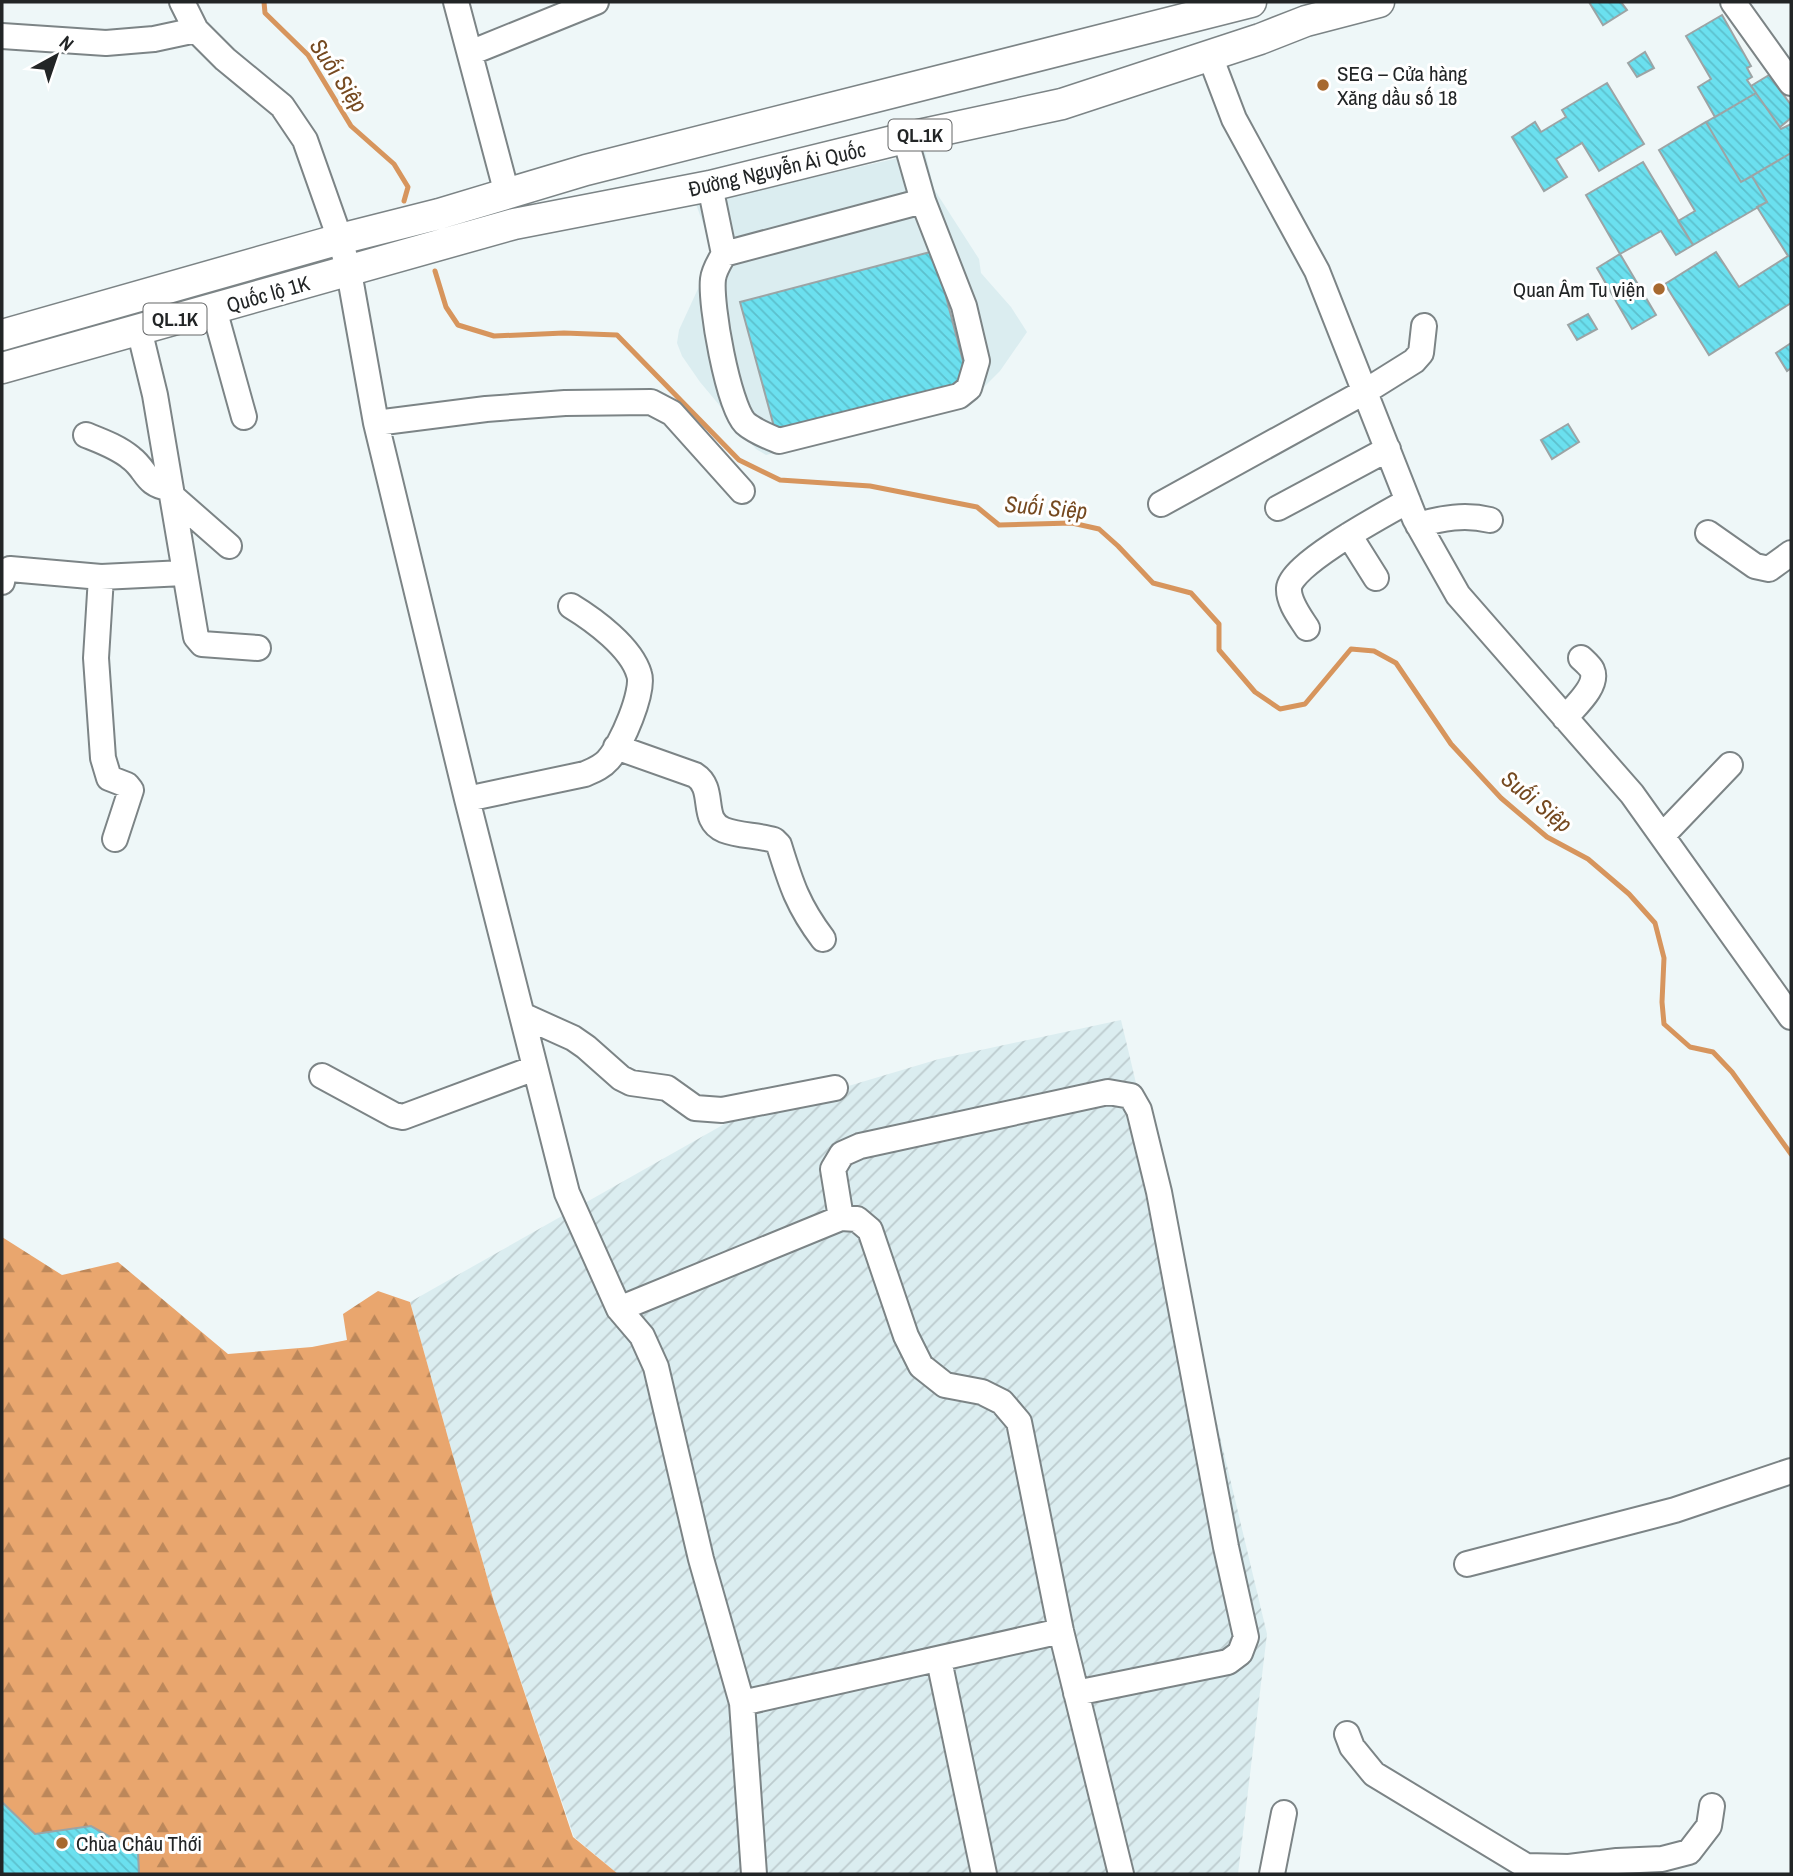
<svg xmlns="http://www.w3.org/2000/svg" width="1793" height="1876" viewBox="0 0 1793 1876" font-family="'Archivo Narrow',sans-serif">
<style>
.built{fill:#dbedf0}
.industrial{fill:url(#industrial-furrows)}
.forest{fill:url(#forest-firs)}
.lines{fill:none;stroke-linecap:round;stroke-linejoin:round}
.stream{stroke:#d7955d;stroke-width:5}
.building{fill:url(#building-back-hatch);stroke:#9ca4a5;stroke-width:2}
.minor-casing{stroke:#7c8486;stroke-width:28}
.major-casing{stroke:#7c8486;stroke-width:33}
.minor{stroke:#fff;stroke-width:24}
.major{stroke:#fff;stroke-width:30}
.poi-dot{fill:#a7692f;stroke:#fff;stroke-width:2.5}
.labels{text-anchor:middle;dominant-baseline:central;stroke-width:6;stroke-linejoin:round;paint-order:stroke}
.shield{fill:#fff;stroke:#646667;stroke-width:2}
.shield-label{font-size:19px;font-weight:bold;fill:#222526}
.poi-label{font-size:21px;fill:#222526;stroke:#fff;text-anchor:start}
.street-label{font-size:21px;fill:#222526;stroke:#fff}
.water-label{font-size:23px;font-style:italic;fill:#754920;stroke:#fff}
</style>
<defs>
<pattern id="industrial-furrows" width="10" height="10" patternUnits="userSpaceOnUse" patternTransform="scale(1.75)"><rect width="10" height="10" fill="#dbedf0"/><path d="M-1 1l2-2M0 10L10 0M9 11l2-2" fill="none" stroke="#bccbce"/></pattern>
<pattern id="forest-firs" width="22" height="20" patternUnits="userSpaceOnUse" patternTransform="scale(1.75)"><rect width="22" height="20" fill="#e9a66e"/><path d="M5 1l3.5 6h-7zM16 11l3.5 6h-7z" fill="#bc875a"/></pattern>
<pattern id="building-back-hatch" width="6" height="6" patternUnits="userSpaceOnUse" patternTransform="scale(1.75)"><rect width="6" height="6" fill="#6be0ef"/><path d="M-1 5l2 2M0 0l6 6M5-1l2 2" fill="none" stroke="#5cc0cd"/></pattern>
</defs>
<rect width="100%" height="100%" fill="#eef7f8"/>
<!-- built -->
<path class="built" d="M925 152 934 189 979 259 981 273 1011 307 1027 332 1000 371 966 405 766 455 756 449 700 382 682 356 677 343 679 330 714 254 696 204Z"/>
<!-- industrial -->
<path class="industrial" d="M1121 1020 1267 1634 1238 1874H618L574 1837 494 1602 410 1302 728 1122 939 1059Z"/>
<!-- forest -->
<path class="forest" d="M2 1237 62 1275 118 1262 228 1354 312 1347 347 1340 343 1314 378 1291 410 1302 494 1602 573 1837 618 1874H2Z"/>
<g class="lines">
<!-- stream -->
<path class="stream" d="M264 2 265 13 308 55 351 126 394 164 408 187 404 201
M435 271 446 307 458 325 494 336 564 333 617 335 739 460 780 480 870 486 977 507 999 525 1072 523 1099 529 1118 546 1153 583 1191 593 1219 624V650L1255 692 1280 709 1305 704 1351 649 1374 651 1396 663 1451 744 1501 798 1547 837 1588 859 1629 894 1655 923 1664 958 1662 1002 1664 1024 1690 1047 1713 1052 1732 1072 1791 1154"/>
</g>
<!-- building -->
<path class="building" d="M1589 2H1621L1627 10 1603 25Z
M1722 15 1751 66 1747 68 1752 77 1747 80 1756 93 1715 117 1698 87 1711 79 1686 36Z
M1645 52 1654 68 1637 77 1628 63Z
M1769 75 1791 105V118L1780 127 1751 86Z
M1607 83 1644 144 1599 171 1582 143 1556 159 1567 177 1544 191 1512 137 1535 122 1541 132 1566 117 1562 110Z
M1756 93 1781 129 1791 124V153L1741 182 1706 122Z
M1706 122 1741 182 1752 176 1767 202 1693 245 1678 221 1695 211 1659 150Z
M1791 153V303L1709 355 1665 284 1716 252 1739 287 1788 256 1757 207 1767 202 1752 176Z
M1643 162 1693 245 1676 255 1661 231 1620 254 1586 195Z
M934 251 969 384 776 434 740 302Z
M1620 254 1656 315 1632 329 1597 268Z
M1588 314 1597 329 1577 340 1568 325Z
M1791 343V368L1787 371 1776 353Z
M1568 424 1579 442 1552 459 1541 440Z
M2 1802 35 1834 91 1826 138 1852 139 1874H2Z"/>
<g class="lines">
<defs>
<path id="minor" d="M182 2 196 30 225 59 282 106 305 140 340 239 349 272 376 423 467 799 567 1193 619 1309 642 1336 656 1367 701 1559 742 1703 754 1874
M456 2 507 194
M1733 2 1791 83
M2 36 106 43 154 39 196 30
M470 53 596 2
M1210 56 1234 119 1317 271 1415 519 1458 595 1632 794 1791 1017
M710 186 724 254 923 201 905 138
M724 254C720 261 714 270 713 279 710 304 728 405 745 423 754 431 767 436 779 441L959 396 969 388 977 361 964 306 923 201
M214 309 244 417
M139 329 155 395 196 637 202 644 258 648
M376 423 486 409 565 403 651 402 672 413 742 491
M86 435C101 441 118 447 131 458 147 470 145 485 169 488
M172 496 229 546
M1161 504 1366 391 1414 361 1421 353 1424 326
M1278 508 1388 449
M1418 525C1442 518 1465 514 1490 520
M1708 533 1755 566 1769 569 1791 553
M1349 535 1376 578
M2 582 4 572 10 569 101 577
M1307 628C1300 617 1288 602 1289 588 1291 564 1385 514 1408 501
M1565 718C1574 707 1599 686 1592 670 1590 666 1584 661 1581 658
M616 747 695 775C717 789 699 820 724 830 739 836 758 835 774 840L779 845C791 884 798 906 823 939
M467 799 585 774C594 770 602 767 608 760 621 746 645 691 639 674 631 647 594 620 571 606
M1662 836 1730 765
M115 839 131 790 127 785 109 778 103 758 96 658 101 577 184 573
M522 1015 573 1038 586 1047 621 1078 631 1083 667 1088 695 1108 722 1110 835 1088
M322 1076 394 1115 403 1117 535 1068
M841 1218 833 1169 842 1154 860 1146 1108 1092 1131 1096 1139 1110 1159 1192 1226 1547 1246 1637 1240 1653 1228 1662 1076 1693
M619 1309 841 1218 857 1219 870 1230 906 1336 921 1366 945 1385 982 1392 1002 1402 1019 1422 1061 1631 1121 1874
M1467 1564 1675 1510 1791 1471
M939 1660 984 1874
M742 1703 1061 1631
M1347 1734 1352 1747 1374 1774 1526 1866V1874
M1526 1866 1569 1867 1617 1861 1662 1859 1689 1852 1709 1826 1712 1806
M1272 1874 1284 1813"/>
<path id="major" d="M2 335 340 239 439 214 586 170 1251 2
M2 368 514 224 710 186 905 138 1062 104 1260 39 1306 21 1379 2"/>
</defs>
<!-- minor casing -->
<use href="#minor" class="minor-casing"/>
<!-- major casing -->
<use href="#major" class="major-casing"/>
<!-- minor -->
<use href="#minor" class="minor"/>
<!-- major -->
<use href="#major" class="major"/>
</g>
<!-- markers -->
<g class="poi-dot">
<circle cx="1323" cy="85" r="7"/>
<circle cx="1659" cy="289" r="7"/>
<circle cx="62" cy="1843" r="7"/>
</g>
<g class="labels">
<!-- shield labels -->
<g class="shield">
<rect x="888.5" y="119.5" width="63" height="31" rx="5"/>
<rect x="143.5" y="303.5" width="63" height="31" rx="5"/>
</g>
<g class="shield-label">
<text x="920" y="135">QL.1K</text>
<text x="175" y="319">QL.1K</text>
</g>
<!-- poi labels -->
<g class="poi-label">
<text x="1337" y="73">SEG – Cửa hàng<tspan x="1337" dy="24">Xăng dầu số 18</tspan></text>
<text x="1645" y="289" text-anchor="end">Quan Âm Tu viện</text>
<text x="76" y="1843">Chùa Châu Thới</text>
</g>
<!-- street labels -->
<g class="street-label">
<text transform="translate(777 169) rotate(-13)">Đường Nguyễn Ái Quốc</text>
<text transform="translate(268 294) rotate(-16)">Quốc lộ 1K</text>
</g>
<!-- water labels -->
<g class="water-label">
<text transform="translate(339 75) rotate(56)">Suối Siệp</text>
<text transform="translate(1046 507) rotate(5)">Suối Siệp</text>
<text transform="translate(1537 801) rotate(39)">Suối Siệp</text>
</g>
</g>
<!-- border -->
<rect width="1793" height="1876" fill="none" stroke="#222526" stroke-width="7"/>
<!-- north arrow -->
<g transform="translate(56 56) rotate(40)" stroke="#ffffff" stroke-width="5" paint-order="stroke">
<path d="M0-5L12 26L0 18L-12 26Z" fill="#222526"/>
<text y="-10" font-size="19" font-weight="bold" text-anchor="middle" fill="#222526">N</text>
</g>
</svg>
